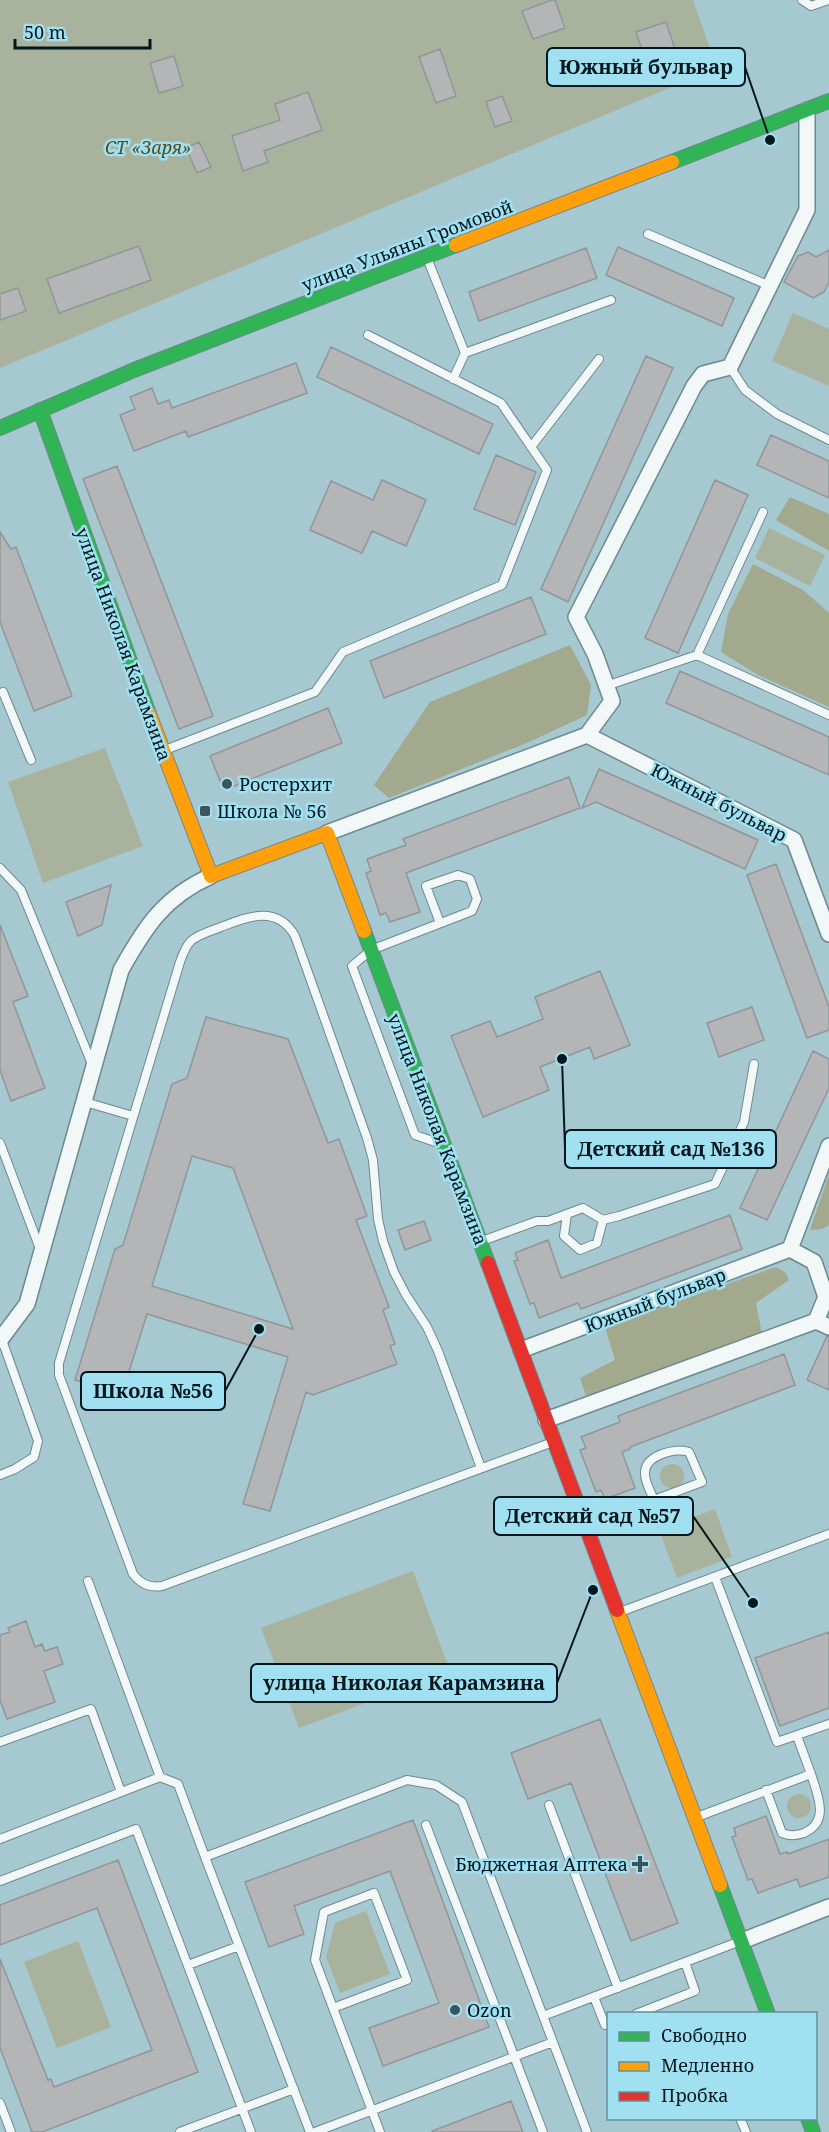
<svg xmlns="http://www.w3.org/2000/svg" width="829" height="2132" viewBox="0 0 829 2132" font-family="'Noto Serif',serif">
<style>
.green{fill:#a9b29d}
.forest{fill:#a2a98c}
.building{fill:#b3b5b6;stroke:#919698;stroke-width:1.5;fill-rule:evenodd}
.lines{fill:none;stroke-linecap:round;stroke-linejoin:round}
.lane-casing{stroke:#6d8990;stroke-width:10}
.street-casing{stroke:#6d8990;stroke-width:18}
.fast-casing{stroke:#6d8990;stroke-width:16}
.slow-casing{stroke:#6d8990;stroke-width:16}
.jam-casing{stroke:#6d8990;stroke-width:16}
.lane{stroke:#f2f7f8;stroke-width:8}
.street{stroke:#f2f7f8;stroke-width:15}
.fast{stroke:#30b455;stroke-width:14}
.slow{stroke:#ff9f0a;stroke-width:14}
.jam{stroke:#e5322d;stroke-width:14}
.poi-dot{fill:#3a555c;stroke:#a1e0f1;stroke-width:2}
.labels{text-anchor:middle;dominant-baseline:central;stroke-width:5;stroke-linejoin:round;paint-order:stroke}
.park-label{font-size:18px;font-style:italic;fill:#574c1d;stroke:#a1e0f1}
.street-label{font-size:18px;fill:#00171d;stroke:#a1e0f1}
.poi-label{font-size:18px;fill:#00171d;stroke:#a1e0f1;text-anchor:start}
.leader{fill:none;stroke:#00171d;stroke-width:2}
.callout-dot{fill:#00171d;stroke:#a1e0f1;stroke-width:2}
.callout{fill:#a1e0f1;stroke:#00171d;stroke-width:2}
.callout-label{font-size:20px;text-anchor:middle;font-weight:bold;fill:#00171d}
</style>
<rect width="100%" height="100%" fill="#a6c8d1"/>
<!-- green -->
<path class="green" d="M0 0H693L717 68 0 368Z
M793 313 829 329V386L772 361Z
M769 528 825 555 810 586 755 558Z
M105 748 143 846 43 883 8 782Z
M660 1476a12 12 0 1 1 24 0a12 12 0 1 1-24 0Z
M715 1509 732 1557 677 1578 659 1530Z
M413 1571 450 1671 299 1728 261 1628Z
M787 1806a12 12 0 1 1 24 0a12 12 0 1 1-24 0Z
M366 1911 390 1974 340 1993 326 1957 335 1923Z
M78 1941 111 2027 57 2048 24 1962Z"/>
<!-- forest -->
<path class="forest" d="M790 497 829 514V551L776 520Z
M753 564 803 590 829 613V707L758 675 721 652 728 614Z
M570 645 591 685 587 715 529 742 389 798 374 785 430 702Z
M829 1174V1225L822 1229 810 1230Z
M776 1267 786 1273 789 1280 756 1303 762 1334 586 1396 580 1378 615 1360 605 1327Z"/>
<!-- building -->
<path class="building" d="M552 0H555L565 28 533 39 522 11Z
M666 22 675 49 645 59 636 32Z
M608 48 618 79 594 87 584 57Z
M440 49 456 96 436 103 419 57Z
M174 56 183 86 159 93 150 63Z
M308 92 322 130 264 151 268 162 243 171 232 136 280 120 275 104Z
M502 96 512 121 495 127 486 102Z
M199 142 211 167 197 173 186 148Z
M139 246 151 280 59 313 47 279Z
M618 247 734 298 722 326 606 275Z
M586 248 597 278 479 321 469 292Z
M829 250V282L824 292 813 298 784 282 798 256 808 252 816 257Z
M18 288 26 311 0 320V294Z
M331 347 493 424 479 454 317 377Z
M646 356 673 368 568 602 541 589Z
M296 363 307 393 188 437 186 431 134 451 120 415 135 409 130 397 152 388 158 404 169 400 172 408Z
M771 435 829 461V498L757 465Z
M496 455 536 472 515 525 474 509Z
M117 466 213 716 179 729 83 479Z
M382 480 426 500 406 546 372 531 362 553 310 530 331 481 373 500Z
M715 480 748 495 678 653 645 638Z
M0 532 11 549 16 547 72 696 34 711 0 622Z
M531 597 546 634 384 698 370 661Z
M680 671 829 737V775L666 703Z
M328 708 342 743 224 790 210 756Z
M599 769 758 840 745 869 596 802 582 808Z
M569 777 580 808 406 873 420 912 390 922 386 913 380 915 366 873 371 871 367 859 406 845 403 839Z
M776 864 829 1007V1030L807 1038 747 875Z
M111 885 102 925 78 936 66 902Z
M0 925 28 996 13 1002 45 1088 11 1101 0 1070Z
M600 971 630 1045 594 1059 590 1047 540 1067 549 1090 483 1117 451 1036 490 1021 497 1037 543 1019 535 997Z
M752 1007 764 1040 719 1057 707 1023Z
M206 1017 288 1039 328 1143 339 1139 367 1216 356 1220 389 1307 383 1310 395 1344 390 1346 397 1364 313 1395 306 1392 270 1511 243 1504 288 1357 147 1314 122 1394 75 1380 115 1249 123 1245 172 1084 187 1078ZM192 1156 233 1168 293 1329 152 1286Z
M813 1051 829 1059V1088L767 1220 740 1208Z
M730 1215 742 1249 581 1309 578 1303 539 1318 534 1303 530 1304 514 1261 518 1260 515 1253 548 1240 561 1278Z
M424 1221 431 1240 405 1250 398 1230Z
M827 1336 829 1337V1390L807 1380Z
M784 1354 795 1385 630 1447V1449L622 1452 635 1488 605 1499 601 1490 596 1492 580 1450 586 1448 581 1437 620 1422 618 1416Z
M26 1621 35 1647 42 1644 45 1651 57 1647 63 1664 44 1671 55 1702 7 1719 0 1700V1635L10 1632 8 1628Z
M829 1632V1708L780 1726 755 1658Z
M600 1719 678 1923 631 1941 571 1783 528 1799 511 1753Z
M766 1816 780 1854 787 1852 788 1854 829 1839V1877L800 1887 797 1879 758 1893 752 1879 748 1880 732 1837 736 1836 734 1828Z
M413 1820 489 2027 383 2066 369 2028 439 2003 390 1871 294 1906 304 1934 269 1947 245 1882Z
M118 1860 198 2072 42 2132H32L0 2048V1959L48 2080 51 2079 54 2087 152 2050 97 1908 0 1945V1905Z
M511 2101 523 2132H432V2131Z"/>
<g class="lines">
<defs>
<path id="lane" d="M802 0 811 6 828 0
M648 234 770 286
M427 258 465 353 611 300
M730 367 745 390 777 414 829 440
M453 379 465 353
M531 447 599 359
M697 655 829 715
M606 686 697 655 763 512
M3 692 31 760
M165 750 315 692 343 652 502 585 547 470 501 403 368 335
M0 868 21 890 92 1064
M85 1102 133 1116
M0 1143 40 1249
M438 1143 415 1135 352 966 371 950 472 911 477 899 470 879 458 875 426 886 440 923
M567 1214 564 1236 580 1250 597 1243 603 1220
M482 1241 537 1221H548L583 1208 603 1220 619 1216 715 1184 744 1122 754 1064
M481 1468 438 1351 427 1327 406 1295 394 1272 383 1241 378 1219 373 1160 367 1138 295 936C277 904 247 917 221 927 211 931 199 934 191 941 185 947 183 954 180 962L59 1363V1375L133 1574C141 1584 149 1588 162 1586L553 1442
M0 1475 15 1469 34 1457 38 1441 2 1340
M587 1525 702 1482 689 1452C676 1447 646 1455 645 1472 644 1481 651 1492 654 1500
M715 1577 777 1742 829 1724
M88 1581 160 1777
M620 1612 829 1534
M797 1736 811 1774
M0 1742 91 1709 121 1792
M549 1805 618 1988
M697 1817 811 1774C819 1798 829 1822 804 1833 795 1836 790 1836 782 1833L766 1790
M426 1825 543 2132
M0 1839 160 1777 178 1784 205 1857
M0 1881 136 1829 251 2132
M188 1965 239 1946
M594 1997 605 2025 608 2024
M333 2008 315 1960 324 1912 374 1893 407 1980 333 2008 380 2132
M636 2014 695 1991 685 1962
M543 2016 738 1942
M0 2103 11 2132
M740 2118 746 2132
M180 2132 294 2089
M310 2132 205 1857 407 1780 436 1785 462 1802 587 2132
M315 2132 553 2042"/>
<path id="street" d="M807 110V210L730 367 703 374 694 386 576 617 595 654 612 701 587 735 794 840 829 934
M327 833 587 735
M829 1146 790 1249 814 1262 826 1297 816 1321 829 1327
M0 1340 27 1304 121 970C145 927 164 897 211 876
M521 1350 790 1249
M546 1420 816 1321
M742 1941 829 1907"/>
<path id="fast" d="M672 162 829 101
M40 410 149 714
M0 428 134 370 456 245
M364 931 488 1263
M720 1885 768 2014
M808 2118 813 2132"/>
<path id="slow" d="M456 245 672 162
M149 714 211 876 327 833 364 931
M617 1610 720 1885"/>
<path id="jam" d="M488 1263 617 1610"/>
</defs>
<!-- lane casing -->
<use href="#lane" class="lane-casing"/>
<!-- street casing -->
<use href="#street" class="street-casing"/>
<!-- fast casing -->
<use href="#fast" class="fast-casing"/>
<!-- slow casing -->
<use href="#slow" class="slow-casing"/>
<!-- jam casing -->
<use href="#jam" class="jam-casing"/>
<!-- lane -->
<use href="#lane" class="lane"/>
<!-- street -->
<use href="#street" class="street"/>
<!-- fast -->
<use href="#fast" class="fast"/>
<!-- slow -->
<use href="#slow" class="slow"/>
<!-- jam -->
<use href="#jam" class="jam"/>
</g>
<!-- markers -->
<g class="poi-dot">
<circle cx="227" cy="784" r="6"/>
<rect x="199" y="805" width="12" height="12" rx="3"/>
<path d="M637 1855h6v6h6v6h-6v6h-6v-6h-6v-6h6z"/>
<circle cx="455" cy="2010" r="6"/>
</g>
<g class="labels">
<!-- park labels -->
<g class="park-label">
<text x="148" y="147">СТ «Заря»</text>
</g>
<!-- street labels -->
<g class="street-label">
<text transform="translate(407 245) rotate(-21)">улица Ульяны Громовой</text>
<text transform="translate(124 644) rotate(70)">улица Николая Карамзина</text>
<text transform="translate(719 802) rotate(27)">Южный бульвар</text>
<text transform="translate(438 1129) rotate(69)">улица Николая Карамзина</text>
<text transform="translate(655 1300) rotate(-21)">Южный бульвар</text>
</g>
<!-- poi labels -->
<g class="poi-label">
<text x="239" y="784">Ростерхит</text>
<text x="217" y="811">Школа № 56</text>
<text x="628" y="1864" text-anchor="end">Бюджетная Аптека</text>
<text x="467" y="2010">Ozon</text>
</g>
</g>
<!-- callouts -->
<path class="leader" d="M770 140L745 67M562 1059L565 1149M259 1329L225 1391M753 1603L693 1516M593 1590L557 1683"/>
<g class="callout-dot">
<circle cx="770" cy="140" r="6"/>
<circle cx="562" cy="1059" r="6"/>
<circle cx="259" cy="1329" r="6"/>
<circle cx="753" cy="1603" r="6"/>
<circle cx="593" cy="1590" r="6"/>
</g>
<g class="callout">
<rect x="547" y="48" width="198" height="38" rx="6"/>
<rect x="565" y="1130" width="211" height="38" rx="6"/>
<rect x="81" y="1372" width="144" height="38" rx="6"/>
<rect x="494" y="1497" width="199" height="38" rx="6"/>
<rect x="251" y="1664" width="306" height="38" rx="6"/>
</g>
<g class="callout-label">
<text x="646" y="74">Южный бульвар</text>
<text x="671" y="1156">Детский сад №136</text>
<text x="153" y="1398">Школа №56</text>
<text x="593" y="1523">Детский сад №57</text>
<text x="404" y="1690">улица Николая Карамзина</text>
</g>
<!-- legend -->
<rect x="607" y="2012" width="210" height="108" fill="#a1e0f1" stroke="#61909c" stroke-width="1.5"/>
<rect x="619" y="2032" width="30" height="9" fill="#30b455" stroke="#61909c" stroke-width="1.5"/>
<text x="661" y="2042" font-size="18" fill="#00171d">Свободно</text>
<rect x="619" y="2062" width="30" height="9" fill="#ff9f0a" stroke="#61909c" stroke-width="1.5"/>
<text x="661" y="2072" font-size="18" fill="#00171d">Медленно</text>
<rect x="619" y="2092" width="30" height="9" fill="#e5322d" stroke="#61909c" stroke-width="1.5"/>
<text x="661" y="2102" font-size="18" fill="#00171d">Пробка</text>
<!-- scale -->
<path d="M15 39v9h135v-9" fill="none" stroke="#00171d" stroke-width="3"/>
<text x="24" y="39" font-size="18" fill="#00171d" stroke="#a1e0f1" stroke-width="4.5" paint-order="stroke">50 m</text>
</svg>
